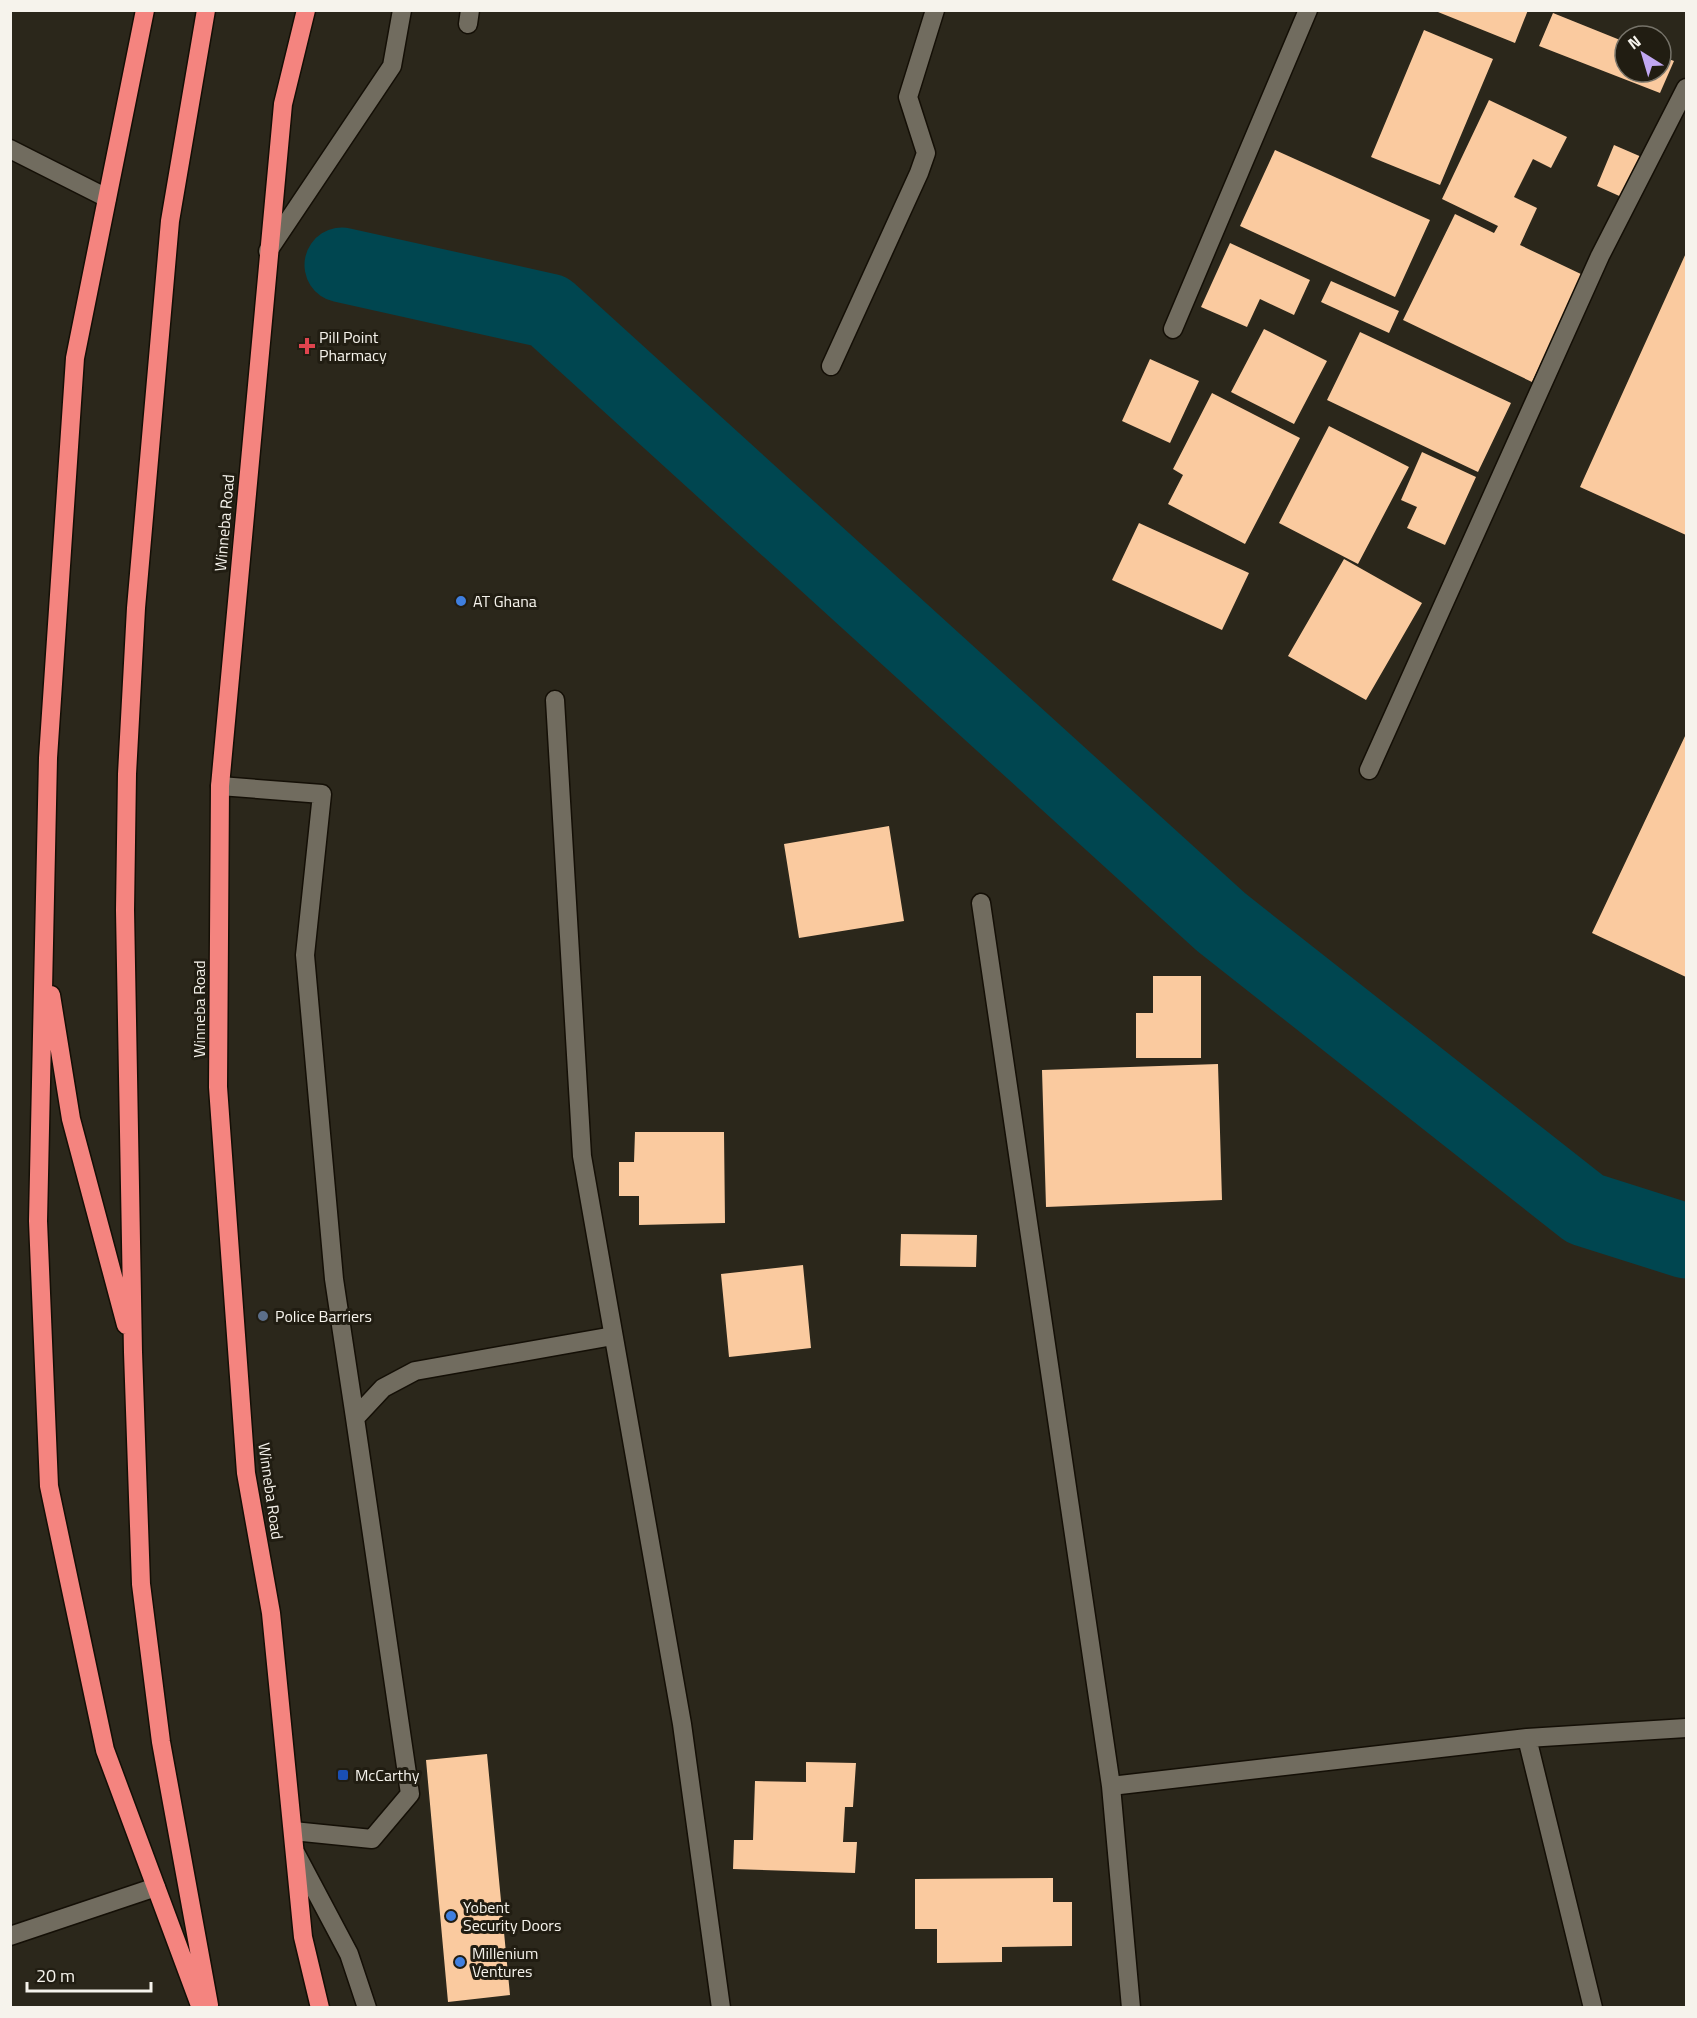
<svg xmlns="http://www.w3.org/2000/svg" width="1697" height="2018" viewBox="0 0 1697 2018" font-family="'Titillium Web',sans-serif">
<style>
.lines{fill:none;stroke-linecap:round;stroke-linejoin:round}
.river{stroke:#004650;stroke-width:75}
.building{fill:#faca9f}
.minor-casing{stroke:#140f06;stroke-width:21}
.highway-casing{stroke:#140f06;stroke-width:21}
.minor{stroke:#716c5f;stroke-width:18}
.highway{stroke:#f4847f;stroke-width:18}
.health-dot{fill:#e0444e;stroke:#211d12;stroke-width:2}
.shop-dot{fill:#3f7fe0;stroke:#211d12;stroke-width:2}
.service-dot{fill:#5c6f8a;stroke:#211d12;stroke-width:2}
.transit-dot{fill:#1a4fb4;stroke:#211d12;stroke-width:2}
.labels{text-anchor:middle;dominant-baseline:central;stroke-width:6;stroke-linejoin:round;paint-order:stroke}
.poi-label{font-size:16px;fill:#f6f3ec;stroke:#211d12;text-anchor:start}
.street-label{font-size:16px;fill:#f6f3ec;stroke:#211d12}
</style>
<rect width="100%" height="100%" fill="#2b271b"/>
<g class="lines">
<!-- river -->
<path class="river" d="M342 265 549 311 1221 922 1585 1209 1686 1241"/>
</g>
<!-- building -->
<path class="building" d="M1433 10H1528L1515 43Z
M1553 13 1625 42V72H1661V56L1674 61 1660 93 1539 46Z
M1424 30 1493 59 1440 185 1371 157Z
M1489 100 1567 137 1551 168 1533 159 1514 197 1537 208 1520 245 1583 275 1532 382 1403 320 1455 214 1494 233 1498 226 1442 199Z
M1614 145 1644 158 1626 199 1597 186Z
M1275 150 1430 220 1395 297 1240 226Z
M1230 243 1310 280 1294 315 1260 299 1247 327 1201 307Z
M1686 253V535L1580 487Z
M1331 281 1399 311 1389 333 1321 302Z
M1264 329 1327 361 1294 424 1231 392Z
M1360 332 1511 403 1478 472 1327 400Z
M1150 359 1199 381 1170 443 1122 421Z
M1212 393 1300 438 1245 544 1168 504 1183 475 1173 469Z
M1329 426 1409 467 1358 564 1279 523Z
M1422 452 1476 477 1445 545 1407 528 1417 507 1401 500Z
M1139 523 1249 573 1222 630 1112 580Z
M1344 559 1422 603 1366 700 1288 656Z
M1686 734V977L1592 933Z
M889 826 904 921 799 938 784 844Z
M1153 976H1201V1058H1136V1013H1153Z
M1218 1064 1222 1200 1046 1207 1042 1070Z
M635 1132H724L725 1223 639 1225V1196H619V1162H634Z
M901 1234 977 1235 976 1267 900 1266Z
M803 1265 811 1348 729 1357 721 1274Z
M487 1754 510 1995 448 2002 426 1760Z
M806 1762 856 1763 853 1807H845L843 1842H857L855 1873 733 1869 734 1840H753L755 1781 806 1782Z
M1053 1878V1902H1072V1946L1002 1947V1962L937 1963V1929H915V1879Z"/>
<g class="lines">
<defs>
<path id="minor" d="M468 24 470 10
M10 149 107 198
M268 251 392 66 402 10
M1173 329 1308 10
M831 366 919 173 926 153 908 97 935 10
M555 700 582 1156 682 1724 721 2008
M1369 770 1600 256 1686 88
M220 786 322 794 305 955 334 1279 355 1418
M981 903 1111 1786 1131 2008
M1527 1738 1593 2008
M1111 1786 1527 1738 1686 1728
M293 1831 372 1839 410 1794 355 1418 383 1388 415 1371 613 1336
M296 1854 349 1954 367 2008
M10 1936 156 1887"/>
<path id="highway" d="M145 10 75 358 48 758 38 1221 49 1486 105 1750 201 2008
M206 10 170 221 136 608 127 774 125 910 133 1352 141 1584 161 1742 209 2005
M306 10 283 104 220 786 218 1087 246 1473 271 1613 303 1937 320 2008
M51 995 71 1119 126 1325"/>
</defs>
<!-- minor casing -->
<use href="#minor" class="minor-casing"/>
<!-- highway casing -->
<use href="#highway" class="highway-casing"/>
<!-- minor -->
<use href="#minor" class="minor"/>
<!-- highway -->
<use href="#highway" class="highway"/>
</g>
<!-- markers -->
<path class="health-dot" d="M304 337h6v6h6v6h-6v6h-6v-6h-6v-6h6z"/>
<g class="shop-dot">
<circle cx="461" cy="601" r="6"/>
<circle cx="451" cy="1916" r="6"/>
<circle cx="460" cy="1962" r="6"/>
</g>
<circle class="service-dot" cx="263" cy="1316" r="6"/>
<rect class="transit-dot" x="337" y="1769" width="12" height="12" rx="3"/>
<g class="labels">
<!-- poi labels -->
<g class="poi-label">
<text x="319" y="337">Pill Point<tspan x="319" dy="18">Pharmacy</tspan></text>
<text x="473" y="601">AT Ghana</text>
<text x="275" y="1316">Police Barriers</text>
<text x="355" y="1775">McCarthy</text>
<text x="463" y="1907">Yobent<tspan x="463" dy="18">Security Doors</tspan></text>
<text x="472" y="1953">Millenium<tspan x="472" dy="18">Ventures</tspan></text>
</g>
<!-- street labels -->
<g class="street-label">
<text transform="translate(224 523) rotate(-85)">Winneba Road</text>
<text transform="translate(199 1009) rotate(-90)">Winneba Road</text>
<text transform="translate(271 1491) rotate(82)">Winneba Road</text>
</g>
</g>
<!-- border -->
<rect width="1697" height="2018" fill="none" stroke="#f6f3ec" stroke-width="24"/>
<!-- north arrow -->
<g transform="translate(1643 54) rotate(323)"><circle r="28" fill="#211d12" stroke="#767369" stroke-width="1.5"/>
<path d="M0-4.5L10 22L0 15L-10 22Z" fill="#c1a8f3"/>
<text y="-9" font-size="16" font-weight="bold" text-anchor="middle" fill="#f6f3ec">N</text>
</g>
<!-- scale -->
<path d="M27 1982v9h124v-9" fill="none" stroke="#f6f3ec" stroke-width="3"/>
<text x="36" y="1982" font-size="18" fill="#f6f3ec" stroke="#211d12" stroke-width="4.5" paint-order="stroke">20 m</text>
</svg>
